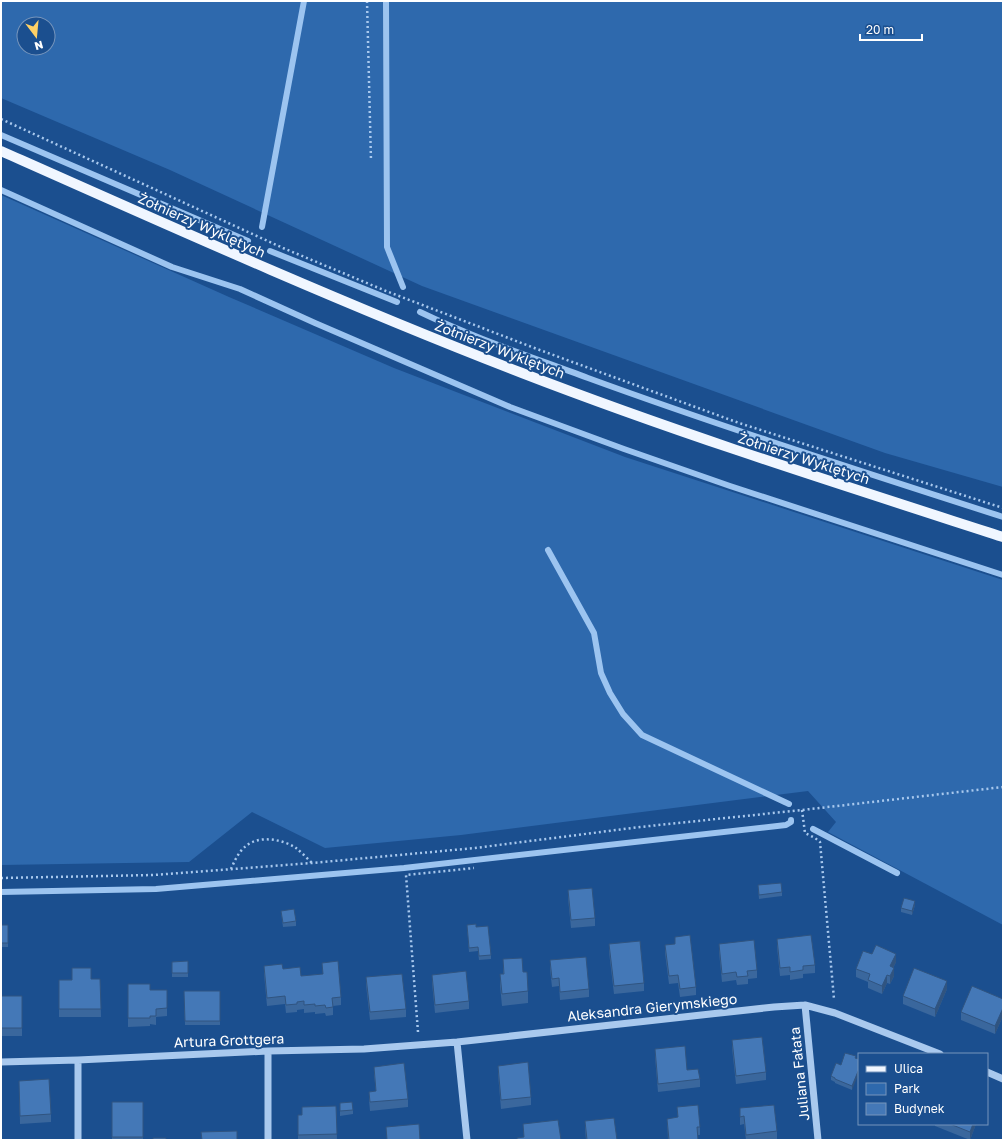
<svg xmlns="http://www.w3.org/2000/svg" width="1004" height="1141" viewBox="0 0 1004 1141" font-family="'Golos Text',sans-serif">
<style>
.green{fill:#2e69ad;fill-rule:evenodd}
.lines{fill:none;stroke-linecap:round;stroke-linejoin:round}
.stream{stroke:#9cc4f0;stroke-width:6}
.path{stroke:#a9c9ee;stroke-width:2.5;stroke-dasharray:2 3;stroke-linecap:butt}
.minor{stroke:#a9c9ee;stroke-width:7}
.major{stroke:#f0f6ff;stroke-width:10}
.wall{fill:#3a679d}
.shaded-wall{fill:#305480}
.building{fill:#4478b7;stroke:#305480}
.labels{text-anchor:middle;dominant-baseline:central;stroke-width:4;stroke-linejoin:round;paint-order:stroke}
.street-label{font-size:14px;fill:#fff;stroke:#1b4f8f}
</style>
<rect width="100%" height="100%" fill="#1b4f8f"/>
<!-- green -->
<path class="green" d="M1 1H1003V487L885 453 422 286 170 170 1 98ZM24 24H48V48H24Z
M1 195 229 297 394 368 625 457 1003 580V925L828 832 836 822 808 791 461 835 325 848 252 812 189 862 1 865Z"/>
<g class="lines">
<!-- stream -->
<path class="stream" d="M386 1 387 247 403 287
M1 135 248 241
M1 190 172 267 240 289 315 323 510 407 624 449 730 486 1003 575
M262 227 304 1
M270 251 397 302
M420 312C474 338 532 357 588 378 725 428 864 472 1003 517
M548 550 594 633 601 673 610 693 623 714 642 735 789 804
M813 829 897 873
M1 892 156 889 404 868 786 825 791 822V820"/>
<!-- path -->
<path class="path" d="M367 1 371 161
M1 119 283 248 386 291 537 349 739 423 1003 508
M802 810 805 833 815 838 820 842 834 999
M231 869C234 862 239 851 246 846 259 835 282 839 296 848 301 852 307 858 312 863
M1 878 154 875 312 863 475 848 640 827 802 810 1003 787
M418 1032 406 875 474 868"/>
<!-- minor -->
<path class="minor" d="M805 1005 818 1140
M457 1042 467 1140
M1 1062 78 1060 268 1051 364 1049 457 1042 774 1007 805 1005 835 1013 940 1054
M987 1072 1003 1079
M78 1140V1060
M268 1140V1051"/>
<!-- major -->
<path class="major" d="M1 151C174 228 346 305 522 373 680 434 842 485 1003 537"/>
</g>
<!-- wall -->
<path class="wall" d="M758 885 782 892V896L759 899Z
M568 890 595 918V926L571 928 568 898Z
M915 905 912 915 901 912V908Z
M281 911 296 921V926L283 927Z
M1 925H8V947H1Z
M467 925 491 955V959L479 960 478 951 469 952Z
M675 937 696 987V995L680 997 678 983 669 984 665 953V945L675 944Z
M777 939 815 965V973L803 974V978L790 980V975L780 976 777 947Z
M609 944 644 983V991L614 994 609 952Z
M719 944 757 970V978L748 979V984L737 985 736 980 722 982 719 952Z
M503 959 523 972 528 991V1003L502 1006 500 986V974H503Z
M550 960 589 989V997L560 1000 559 986 552 987 550 969Z
M188 961V977H172V962Z
M896 962 893 968 894 976 890 984 887 983 882 994 868 988V982L856 977V969Z
M322 963 341 997V1005L333 1006V1015L326 1016 325 1013 315 1014V1012L304 1013V1009L297 1010V1012L286 1013 285 1004 267 1006 264 974V966L283 969 301 976 323 974Z
M432 975 469 1001V1009L435 1013 432 983Z
M366 977 406 1009V1017L370 1020 366 985Z
M100 979 101 1017H59V980Z
M128 984 150 990H167V1016L156 1017V1025L150 1024V1026L128 1027Z
M947 989 935 1017 903 1004V996Z
M184 991H220V1025H185Z
M1 996H22V1036H1Z
M1003 999V1016L995 1034 961 1020V1012Z
M732 1040 766 1072V1080L736 1084 732 1048Z
M655 1049 687 1070 700 1079V1087L658 1092 655 1057Z
M856 1056 852 1090 835 1083V1082L831 1080V1076L841 1065Z
M498 1066 531 1097V1105L501 1109 498 1074Z
M374 1067 408 1099V1107L370 1111 369 1100V1092L376 1091 374 1075Z
M19 1081 51 1114V1122L20 1124Z
M112 1102H143V1140H112Z
M340 1103 353 1110V1114L340 1116Z
M336 1106 337 1140H298V1115H302Z
M677 1107 700 1127V1135H697L698 1140H668L667 1119 678 1118Z
M740 1108 777 1131V1139L746 1140 744 1124 740 1125Z
M585 1121 617 1140H586L585 1129Z
M523 1124 561 1140 524 1137Z
M935 1124H976L970 1140 935 1126Z"/>
<!-- shaded-wall -->
<path class="shaded-wall" d="M915 901V905L912 915V911Z
M896 954V962L890 974V966Z
M894 968V976L890 984V976Z
M887 975V983L882 994V986Z
M947 981V989L935 1017V1009Z
M1003 1008V1016L995 1034V1026Z
M859 1069V1073L852 1090V1086Z
M973 1124H976L970 1140V1132Z"/>
<!-- building -->
<path class="building" d="M781 883 782 892 759 895 758 885Z
M592 888 595 918 571 920 568 890Z
M904 898 915 901 912 911 901 908Z
M294 909 296 921 283 923 281 911Z
M476 924V927L488 926 491 955 479 956 478 947 469 948 467 925Z
M1 925H8V943H1Z
M690 935 696 987 680 989 678 975 669 976 665 945 675 944V937Z
M811 935 815 965 803 966V970L790 972V967L780 968 777 939Z
M754 940 757 970 747 971 748 976 737 977 736 972 722 974 719 944Z
M640 941 644 983 614 986 609 944Z
M876 945 896 954 890 966 894 968 890 976 887 975 882 986 868 980 870 974 856 969 863 951 872 954Z
M586 957 589 989 560 992 559 978 552 979 550 960Z
M522 958 523 972H527L528 991 502 994 500 974H504L503 959Z
M188 961V973H172V962Z
M338 961 341 997 332 998 333 1007 326 1008 325 1005 315 1006V1004L304 1005V1001L297 1002V1004L286 1005 285 996 267 998 264 966 282 964 283 969 300 967 301 976 323 974 322 963Z
M72 968H91V979H100L101 1009H59V980H72Z
M914 968 947 981 935 1009 903 996Z
M466 971 469 1001 435 1005 432 975Z
M402 974 406 1009 370 1012 366 977Z
M128 984H150V990H167V1008L156 1009V1016H150V1018H128Z
M972 986 1003 999V1008L995 1026 961 1012Z
M184 991H220V1021H185Z
M1 996H22V1028H1Z
M762 1037 766 1072 736 1076 732 1040Z
M685 1046 687 1070 698 1069 700 1079 658 1084 655 1049Z
M845 1053 856 1056 855 1058 859 1059V1069L852 1086 835 1079V1078L831 1076 836 1063 841 1065Z
M528 1062 531 1097 501 1100 498 1066Z
M404 1063 408 1099 370 1102 369 1092 376 1091 374 1067Z
M49 1079 51 1114 20 1116 19 1081Z
M112 1102H143V1137H112Z
M352 1102 353 1110 340 1111V1103Z
M698 1105 700 1127H697L698 1140H669L667 1119 678 1117 677 1107Z
M774 1105 777 1131 746 1135 744 1116 740 1117V1108Z
M336 1106 337 1134 298 1135V1115H302V1107Z
M614 1118 617 1140H587L585 1121Z
M558 1120 561 1140H517V1138L524 1137 523 1124Z
M419 1124 420 1140H387L386 1127Z
M950 1124H973L970 1132Z
M237 1131V1140H202L201 1132Z
M153 1138H166V1140H153Z"/>
<g class="labels">
<!-- street labels -->
<g class="street-label">
<text transform="translate(202 225) rotate(24)">Żołnierzy Wyklętych</text>
<text transform="translate(500 349) rotate(21)">Żołnierzy Wyklętych</text>
<text transform="translate(804 458) rotate(18)">Żołnierzy Wyklętych</text>
<text transform="translate(652 1007) rotate(-6)">Aleksandra Gierymskiego</text>
<text transform="translate(229 1040) rotate(-2)">Artura Grottgera</text>
<text transform="translate(799 1074) rotate(-96)">Juliana Fałata</text>
</g>
</g>
<!-- border -->
<rect width="1004" height="1141" fill="none" stroke="#ffffff" stroke-width="4"/>
<!-- legend -->
<rect x="858" y="1053" width="130" height="72" fill="#1b4f8f" stroke="#7695bc"/>
<rect x="866" y="1066" width="20" height="6" fill="#f0f6ff" stroke="#7695bc"/>
<text x="894" y="1073" font-size="12" fill="#ffffff">Ulica</text>
<rect x="866" y="1083" width="20" height="12" fill="#2e69ad" stroke="#7695bc"/>
<text x="894" y="1093" font-size="12" fill="#ffffff">Park</text>
<rect x="866" y="1103" width="20" height="12" fill="#4478b7" stroke="#7695bc"/>
<text x="894" y="1113" font-size="12" fill="#ffffff">Budynek</text>
<!-- north arrow -->
<g transform="translate(36 36) rotate(164)"><circle r="19" fill="#1b4f8f" stroke="#7695bc"/>
<path d="M0-3L7 15L0 10L-7 15Z" fill="#ffd166"/>
<text y="-6" font-size="11" font-weight="bold" text-anchor="middle" fill="#ffffff">N</text>
</g>
<!-- scale -->
<path d="M860 34v6h62v-6" fill="none" stroke="#ffffff" stroke-width="2"/>
<text x="866" y="34" font-size="12" fill="#ffffff" stroke="#1b4f8f" stroke-width="3" paint-order="stroke">20 m</text>
</svg>
